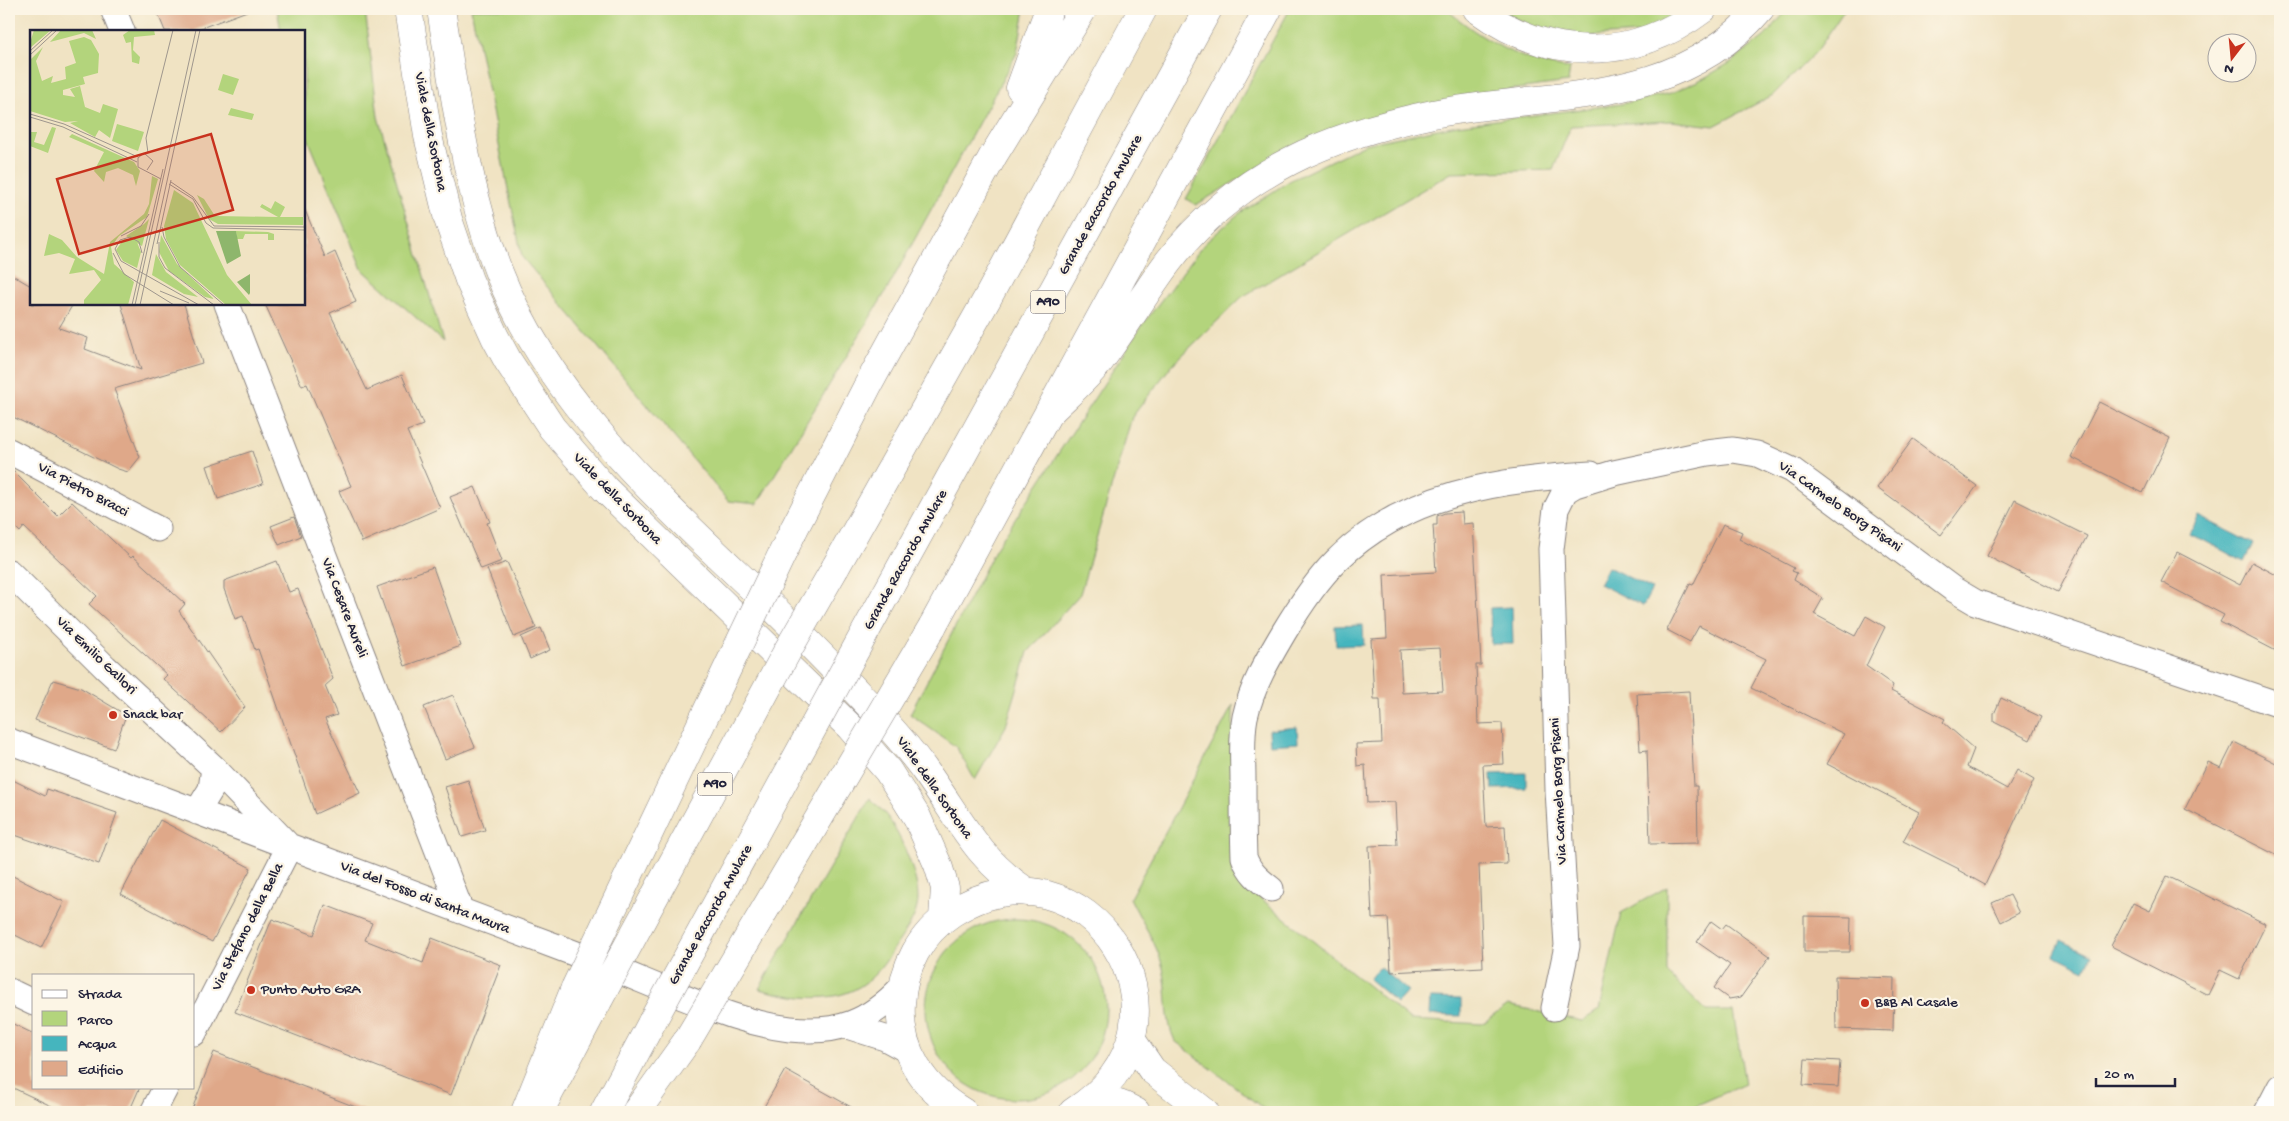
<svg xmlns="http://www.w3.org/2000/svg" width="2289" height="1121" viewBox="0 0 2289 1121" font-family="'Gochi Hand',sans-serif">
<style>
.green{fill:#b3d47c;stroke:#6a7b5c}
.water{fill:#45b5be;stroke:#346c7c}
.building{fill:#dfa889;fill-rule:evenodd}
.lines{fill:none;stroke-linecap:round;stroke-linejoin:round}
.minor-casing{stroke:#89827f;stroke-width:27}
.tertiary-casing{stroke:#89827f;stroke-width:29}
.motorway-casing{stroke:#89827f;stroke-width:29}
.minor{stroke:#fff;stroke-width:25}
.tertiary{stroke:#fff;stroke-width:28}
.motorway{stroke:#fff;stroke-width:28}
.motorway-bridge-casing{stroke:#89827f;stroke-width:29;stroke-linecap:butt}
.motorway-bridge{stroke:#fff;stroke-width:28}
.poi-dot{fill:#c8321e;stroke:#fcf5e5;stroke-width:2}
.labels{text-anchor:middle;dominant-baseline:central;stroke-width:4.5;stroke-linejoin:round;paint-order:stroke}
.shield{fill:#fcf5e5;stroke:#63616e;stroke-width:1}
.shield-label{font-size:14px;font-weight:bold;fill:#22223b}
.street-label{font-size:15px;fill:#22223b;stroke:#fcf5e5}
.poi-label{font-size:15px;fill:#22223b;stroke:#fcf5e5;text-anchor:start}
.inset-road{fill:none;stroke:#9e968d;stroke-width:1}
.view{fill:#c8321e;fill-opacity:0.15;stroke:#c8321e;stroke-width:2.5}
.inset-edge{fill:none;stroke:#22223b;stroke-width:2.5}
</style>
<rect width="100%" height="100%" fill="#fcf5e5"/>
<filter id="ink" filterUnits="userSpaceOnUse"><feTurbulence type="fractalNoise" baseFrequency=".02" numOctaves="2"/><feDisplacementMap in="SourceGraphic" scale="10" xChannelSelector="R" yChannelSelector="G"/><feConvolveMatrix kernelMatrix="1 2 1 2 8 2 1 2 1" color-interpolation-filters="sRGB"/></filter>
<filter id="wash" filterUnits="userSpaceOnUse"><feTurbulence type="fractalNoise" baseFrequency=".0096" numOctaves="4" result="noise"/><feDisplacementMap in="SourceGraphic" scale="20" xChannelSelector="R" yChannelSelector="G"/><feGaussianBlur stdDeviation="1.12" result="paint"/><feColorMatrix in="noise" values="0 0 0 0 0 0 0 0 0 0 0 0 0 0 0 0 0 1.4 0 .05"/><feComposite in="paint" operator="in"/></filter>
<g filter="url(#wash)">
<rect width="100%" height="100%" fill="#f0e3c3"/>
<!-- green -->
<path class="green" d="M277 9H365L378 117 443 342 362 269 307 136 304 123V31H281Z
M471 9H1025L1017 53 888 288 757 504 728 501 522 257Z
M1290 9H1446C1481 39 1523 64 1570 68L1568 82 1464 96 1275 157 1196 205 1186 199Z
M1492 9H1691L1639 33 1562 38Z
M1788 9H1845L1817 51 1773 95 1714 126 1671 121 1571 126 1553 170 1451 173 1242 297 1172 365 1132 417 1080 594 1028 652 1006 726 975 780 956 747 910 714 995 550 1143 324 1204 244 1237 215 1291 180 1365 144 1457 125 1621 104 1671 93 1704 78 1733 61 1765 36Z
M1233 705 1232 875 1410 1020 1482 1024 1508 1005 1582 1021 1599 1010 1621 913 1667 887V973L1706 1011H1733L1745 1084 1681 1112H1268L1175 1041C1164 1019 1169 993 1163 968 1157 943 1141 921 1130 898Z
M870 798C875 803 881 809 886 815 900 833 923 884 917 907 914 922 901 937 893 950 882 969 867 986 846 993 819 1002 786 996 759 989Z
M926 1009a90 90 0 1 1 180 0a90 90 0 1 1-180 0Z"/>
<!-- water -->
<path class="water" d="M2199 516 2253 544 2244 562 2190 533Z
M1608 567 1652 589 1643 606 1599 584Z
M1512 607 1513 644H1491L1490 608Z
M1363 625 1364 645 1336 646 1335 626Z
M1297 727 1298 743 1270 745 1269 730Z
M1526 773V788L1492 789 1491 774Z
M2061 940 2092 955 2085 970 2054 955Z
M1380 967 1408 991 1397 1003 1369 979Z
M1430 998 1461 999V1016L1429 1015Z"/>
<g id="blocks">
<!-- building -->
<path class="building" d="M156 9H247V11L193 31H165Z
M304 208 325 257 335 252 356 302 330 313 367 390 402 375 423 425 407 431 440 508 362 542 339 491 351 486 307 384 302 386 265 304H304Z
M9 273 31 286V304H73L59 328 88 338 85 349 141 370 121 304H184L202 363 114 389 140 457 128 472 118 469 9 415Z
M2099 402 2170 438 2143 493 2071 457Z
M1913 439 1977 486 1941 535 1877 488Z
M252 451 263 484 218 499 207 466Z
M9 467 58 516 72 502 131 558 133 556 185 604 179 611 245 707 221 732 163 679 167 675 89 604 97 596 24 527 20 532 9 521Z
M475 487 490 522 487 523 502 561 481 569 450 497Z
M2015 500 2087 536 2058 592 1987 556Z
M1462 512 1463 524 1473 523 1481 665H1476L1478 724 1502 723 1504 764 1483 765 1486 827 1505 826 1507 864 1479 865 1483 967 1391 972 1388 918 1372 919 1369 846 1397 845 1395 802 1367 803 1365 765 1357 766 1356 744 1382 743 1380 699H1374L1371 639 1387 638 1384 575 1436 572 1433 525H1437V516L1445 513ZM1440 648 1443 691 1402 693 1400 650Z
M294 517 301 536 279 545 271 526Z
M1723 524 1742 532 1739 539 1794 568 1792 571 1797 573 1794 580 1823 598 1814 614 1855 636 1866 616 1885 627 1866 666 1893 685 1891 691 1945 719 1943 722 1974 749 1967 767 2007 789 2017 770 2034 780 1985 885 1958 870 1959 869 1903 841 1919 812 1827 764 1844 734 1751 688 1766 659 1699 626 1690 642 1667 630 1690 584 1693 585Z
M2177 552 2240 585 2252 562 2280 577V653L2220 622 2224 615 2161 582Z
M277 561 289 592 298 589 333 679 325 686 337 715 325 719 360 793 315 814 258 649 255 650 243 616 235 619 224 589V581Z
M507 562 536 628 514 637 487 569Z
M433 567 461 646 405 666 377 587Z
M541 628 550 650 530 659 521 637Z
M53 680 81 688 126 715 114 749 35 720Z
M1689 691 1694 786H1697L1698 843 1650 844 1647 750 1640 751 1637 694Z
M453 695 475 747 445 759 424 707Z
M2001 698 2041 717 2030 740 1994 722V714Z
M2234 742 2280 765V857L2185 809 2208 762 2221 768Z
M9 778 45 796 47 789 117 813 99 864 9 833Z
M468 780 485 830 462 837 445 787Z
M160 820 251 868 212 942 121 894Z
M9 874 64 902 41 948 9 932Z
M2167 876 2266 924 2239 979 2220 970 2208 995 2111 946 2133 903 2150 911Z
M2010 895 2019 913 2001 922 1992 903Z
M325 905 372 923 365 940 423 963 432 938 501 965 451 1095 235 1012 272 919 314 935Z
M1804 916 1851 917 1850 952H1804Z
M1711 921 1722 929 1726 924 1770 956 1741 997 1729 999 1714 988 1730 965 1697 942Z
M1835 976 1894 978 1893 1031 1836 1029Z
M9 1022 34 1034V1087H140L129 1112H64L9 1086Z
M214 1052 366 1111 365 1112H191Z
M1805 1059 1840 1061 1838 1087 1803 1085Z
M785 1070 860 1112H761Z"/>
</g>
</g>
<g filter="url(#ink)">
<use href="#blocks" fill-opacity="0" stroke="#89827f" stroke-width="1"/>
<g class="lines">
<defs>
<path id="minor" d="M113 9 122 31
M227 304 461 911
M9 451 158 529
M9 572 105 667 214 768 286 843
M9 741C193 811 379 879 563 949 601 963 638 979 675 994 713 1009 749 1024 790 1029 838 1034 868 1023 902 987
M197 812 211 789 214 768
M1271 889C1259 880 1249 872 1244 857 1243 832 1243 807 1243 781 1243 760 1241 738 1245 717 1252 686 1268 659 1284 632 1299 607 1315 582 1336 561 1403 494 1500 479 1591 474
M9 991 34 1003
M1554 1008 1567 946 1558 790 1551 549 1556 509 1565 491 1575 485 1614 473 1707 453 1733 450 1757 454 1792 470 1953 589 1975 602 2280 705
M847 1026 885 1038 907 1050
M194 1033 289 847
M153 1112 166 1087
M2267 1112 2280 1087"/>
<path id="tertiary" d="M408 9 428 136 448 219 469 280 495 337 508 361 552 428 605 489 850 727 888 771 917 817 938 865 945 888 943 918
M441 9C455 97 466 186 498 270 547 396 653 494 749 585 790 623 830 664 869 705 889 726 909 748 926 772 960 819 976 858 1027 892
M1131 1039 1152 1070 1205 1112
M1091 1101C1109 1100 1121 1103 1136 1112
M963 1112C924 1089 898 1051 901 1004 903 967 920 934 952 913 1084 826 1216 1022 1073 1112"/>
<path id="motorway" d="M1477 9C1548 61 1632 63 1703 9
M1020 88 1049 9
M1049 413C1066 396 1085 380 1100 361 1124 329 1144 294 1168 262 1201 219 1243 185 1290 161 1334 138 1385 124 1433 114 1548 91 1676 108 1760 9
M793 531 867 387 993 156 1083 9
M835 568 987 299 1143 9
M886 594 1208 9
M932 627 1268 9
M545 1101 598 1001
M525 1112 575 988
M604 1112 652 1022
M636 1112 687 1041"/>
</defs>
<!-- minor casing -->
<use href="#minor" class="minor-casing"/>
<!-- tertiary casing -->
<use href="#tertiary" class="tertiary-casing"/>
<!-- motorway casing -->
<use href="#motorway" class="motorway-casing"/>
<!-- minor -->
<use href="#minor" class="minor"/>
<!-- tertiary -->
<use href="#tertiary" class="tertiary"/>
<!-- motorway -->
<use href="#motorway" class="motorway"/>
<defs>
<path id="motorway-bridge" d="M575 988 793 531
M598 1001 789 648 835 568
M652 1022 886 594
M687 1041 932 627"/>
</defs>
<!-- motorway-bridge casing -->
<use href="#motorway-bridge" class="motorway-bridge-casing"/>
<!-- motorway-bridge -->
<use href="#motorway-bridge" class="motorway-bridge"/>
</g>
</g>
<!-- markers -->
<g class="poi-dot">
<circle cx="113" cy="715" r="5"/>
<circle cx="251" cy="990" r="5"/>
<circle cx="1865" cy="1003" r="5"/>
</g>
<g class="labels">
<!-- shield labels -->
<g class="shield">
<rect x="1030.5" y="290.5" width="35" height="23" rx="4"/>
<rect x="697.5" y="772.5" width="35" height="23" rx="4"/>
</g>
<g class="shield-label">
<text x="1048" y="302">A90</text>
<text x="715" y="784">A90</text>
</g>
<!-- street labels -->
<g class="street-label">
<text transform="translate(430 132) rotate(79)">Viale della Sorbona</text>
<text transform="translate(1101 205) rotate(-61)">Grande Raccordo Anulare</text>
<text transform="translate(83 490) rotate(28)">Via Pietro Bracci</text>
<text transform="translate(617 499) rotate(46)">Viale della Sorbona</text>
<text transform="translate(1840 507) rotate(35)">Via Carmelo Borg Pisani</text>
<text transform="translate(906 560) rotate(-61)">Grande Raccordo Anulare</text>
<text transform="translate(344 608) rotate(69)">Via Cesare Aureli</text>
<text transform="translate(96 656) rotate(44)">Via Emilio Gallori</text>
<text transform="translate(934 788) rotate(55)">Viale della Sorbona</text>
<text transform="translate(1559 791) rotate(-93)">Via Carmelo Borg Pisani</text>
<text transform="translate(425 898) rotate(21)">Via del Fosso di Santa Maura</text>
<text transform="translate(711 915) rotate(-61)">Grande Raccordo Anulare</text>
<text transform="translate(248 927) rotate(-63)">Via Stefano della Bella</text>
</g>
<!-- poi labels -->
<g class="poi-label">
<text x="123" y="715">Snack bar</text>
<text x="261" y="990">Punto Auto GRA</text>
<text x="1875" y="1003">B&amp;B Al Casale</text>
</g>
</g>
<!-- overview -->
<g transform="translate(30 30)">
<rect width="275" height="275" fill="#f0e3c3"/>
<path d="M4 0H21L0 18V13ZM31 0H62L66 9 54 3 20 12ZM100 0H124L125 5 104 7 103 20 110 27 109 34 102 32 101 12 96 13 93 5ZM54 7 61 10 69 24 68 43 53 47 55 54 33 60V65L45 67 40 59 50 56 55 77 70 83 73 74 88 79 80 108 69 100 65 107 40 93 48 91 35 92 0 81V30L13 17 6 31 12 51 23 46 21 53 36 49 35 37 46 33 39 11ZM193 44 209 49 203 65 188 60ZM201 78 224 84 222 90 198 85ZM87 94 114 102 108 121 82 111ZM22 97 26 98 18 123 0 116V102H7L4 112 14 115ZM42 104 104 132 110 141 106 156 103 145 88 138 76 142 74 152 64 141 74 122 39 107ZM122 146 128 149 117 187 89 206 81 217 84 234 104 252 98 275H54V270L71 250 64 240 39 244 45 229 29 223 14 226 19 204 32 210 47 227 74 244 80 212 114 184 119 174ZM144 160 163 173 197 245 222 275H196L150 235 136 209 134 196ZM167 165 174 169 185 186 248 187 230 177 232 174 241 179 245 171 255 177 250 187H273V195L188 194 179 189ZM119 189 112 216 96 206 114 194ZM206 201 238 202 244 204V210H238V204H215L213 209H207ZM131 205 147 234 184 269 175 267 139 241 129 222ZM94 209 106 210 111 222 107 238 93 231 86 220ZM126 224 136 242 168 267 154 264 122 245Z" fill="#b3d47c"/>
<path d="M186 201H206L211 226 197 234ZM220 244V263L219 265 207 252Z" fill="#8eb66c"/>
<path class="inset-road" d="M0 21 23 0M0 25 27 0M0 84 34 94 108 127M0 87 33 97 107 132M118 123 116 108 143 0M117 140 123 131 114 123 108 128V137L131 149M141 152 163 167 184 196 275 197M139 154 163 169 176 193 183 198 275 200M132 197 134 207 150 237 194 275M91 206 111 196 119 184M129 212V227L135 238 184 275M127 214 141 150M83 223 94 244 144 275M112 223 109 212 100 207 90 210 85 219 91 231 169 275M130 261 159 273M102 275 133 139M105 275 166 0M110 275 170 0M123 275H150"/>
<path class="view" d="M181 104 203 180 49 224 27 149Z"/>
<rect width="275" height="275" class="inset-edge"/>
</g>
<!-- margin -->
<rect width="2289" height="1121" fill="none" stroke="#fcf5e5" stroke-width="30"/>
<!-- legend -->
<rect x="32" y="974" width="162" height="115" fill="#fcf5e5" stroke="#a5a1a1"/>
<rect x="42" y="990" width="25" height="8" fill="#ffffff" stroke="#a5a1a1"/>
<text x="78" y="998" font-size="15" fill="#22223b">Strada</text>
<rect x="42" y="1011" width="25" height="15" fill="#b3d47c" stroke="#a5a1a1"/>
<text x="78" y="1024" font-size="15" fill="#22223b">Parco</text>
<rect x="42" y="1036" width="25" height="15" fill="#45b5be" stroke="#a5a1a1"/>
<text x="78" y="1048" font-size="15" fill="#22223b">Acqua</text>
<rect x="42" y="1061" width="25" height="15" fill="#dfa889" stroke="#a5a1a1"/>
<text x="78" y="1074" font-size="15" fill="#22223b">Edificio</text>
<!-- north arrow -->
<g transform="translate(2232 58) rotate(196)"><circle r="24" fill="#fcf5e5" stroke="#a5a1a1"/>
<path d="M0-4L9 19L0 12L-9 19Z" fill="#c8321e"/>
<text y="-8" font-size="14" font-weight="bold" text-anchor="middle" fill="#22223b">N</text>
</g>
<!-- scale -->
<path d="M2096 1078v8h79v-8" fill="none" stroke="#22223b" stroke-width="2.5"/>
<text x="2104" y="1078" font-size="15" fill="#22223b" stroke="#fcf5e5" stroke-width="4" paint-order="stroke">20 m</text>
</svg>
